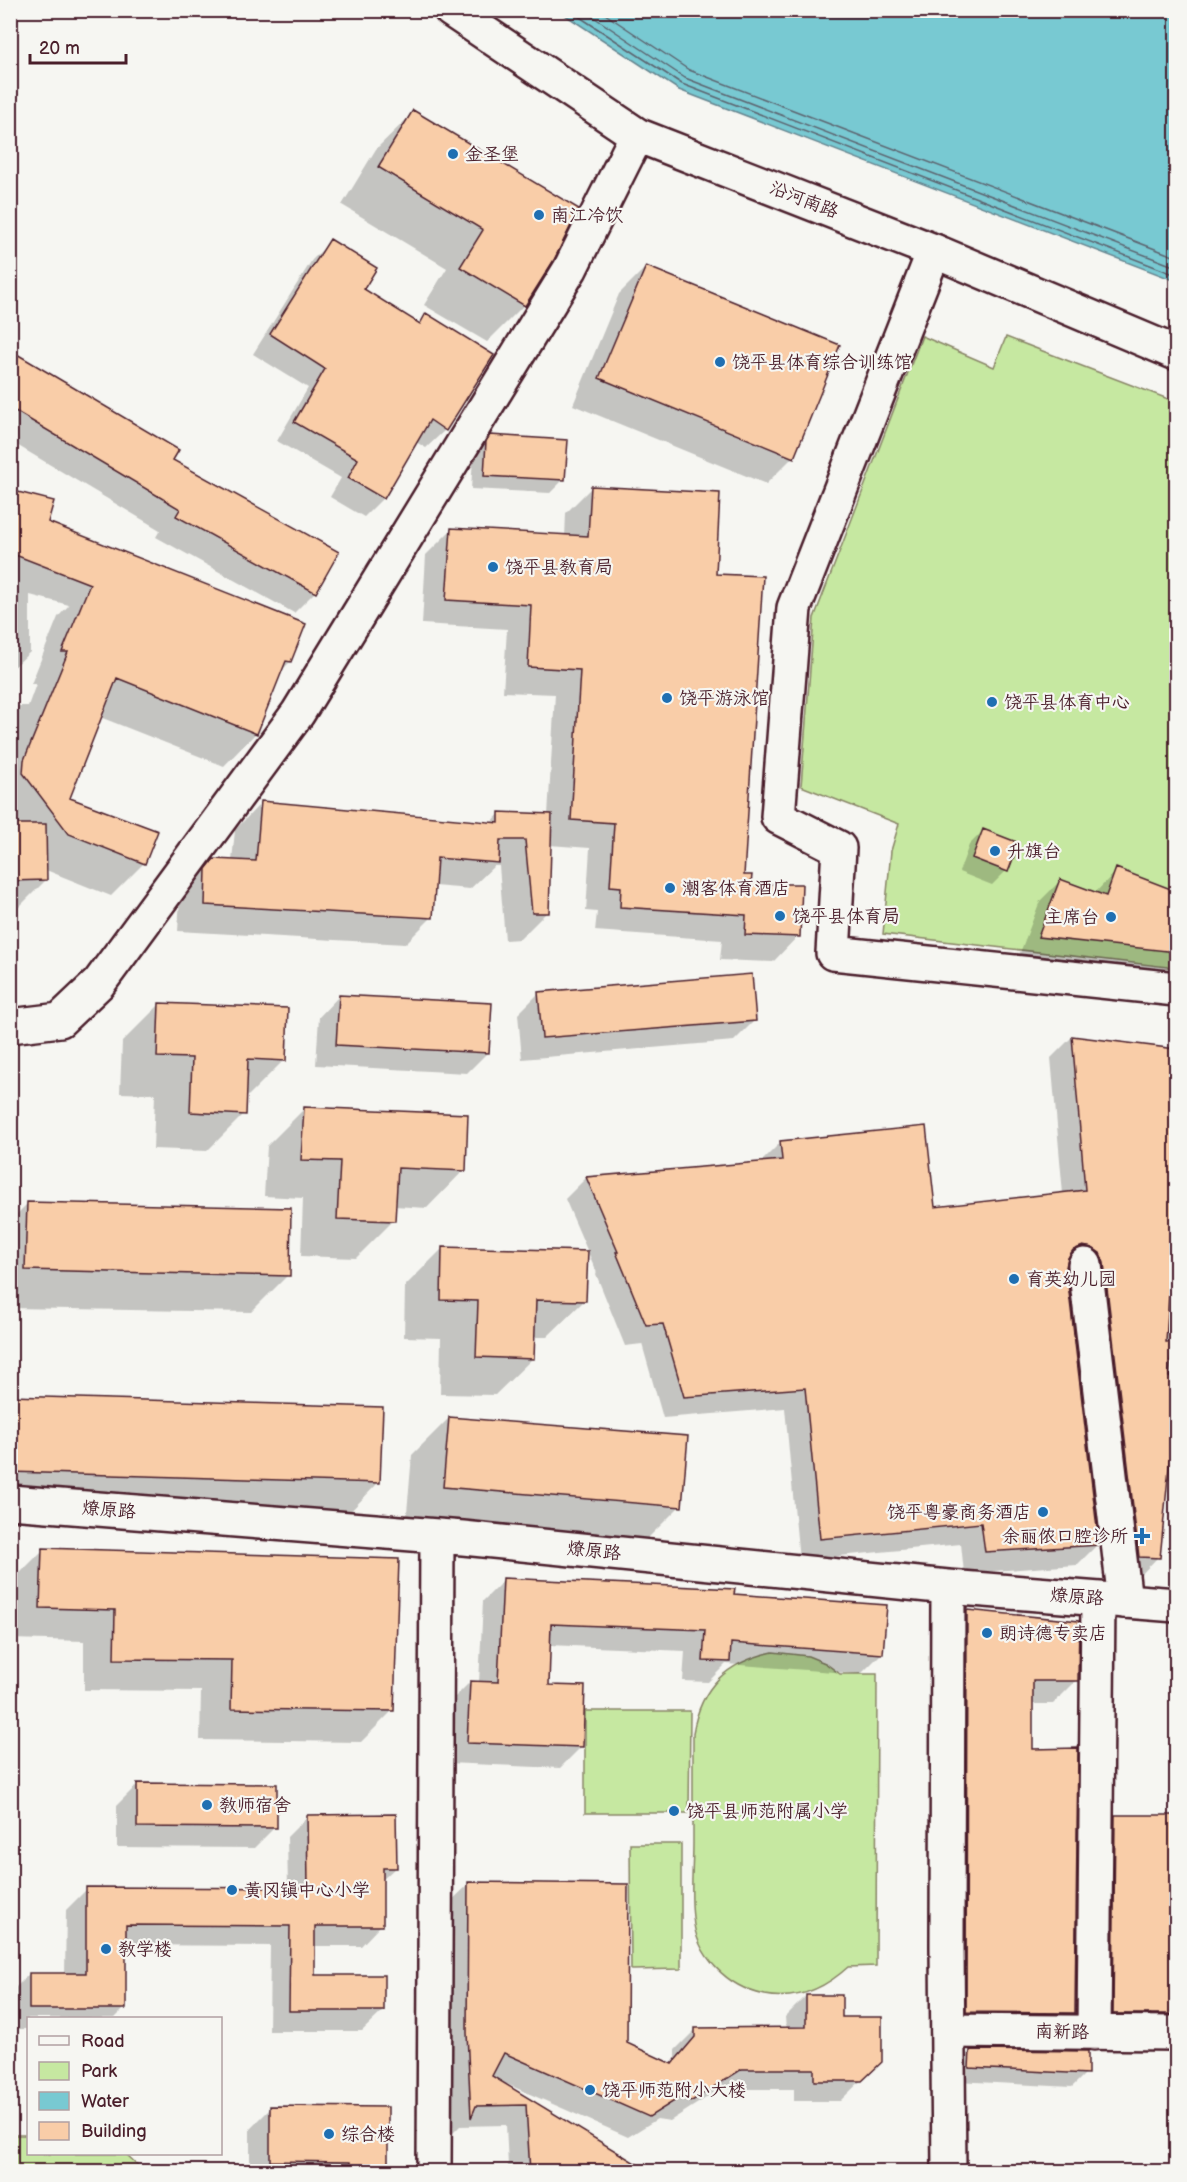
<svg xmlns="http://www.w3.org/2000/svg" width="1187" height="2182" viewBox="0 0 1187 2182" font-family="'Balsamiq Sans','LXGW WenKai TC',sans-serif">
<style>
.green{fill:#c6e8a1;stroke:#888466;stroke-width:1.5}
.water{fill:#78c9d2;stroke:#66858f;stroke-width:1.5}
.shadow{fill:#0003}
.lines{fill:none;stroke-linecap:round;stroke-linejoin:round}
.shore{stroke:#5c636e;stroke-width:1.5}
.building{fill:#f9cda8;stroke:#4a1f2b;stroke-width:1.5}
.street-casing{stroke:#4a1f2b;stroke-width:38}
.secondary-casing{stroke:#4a1f2b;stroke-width:38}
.street{stroke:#f6f6f2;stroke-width:33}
.secondary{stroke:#f6f6f2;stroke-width:33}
.poi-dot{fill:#1f6fb2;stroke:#f6f6f2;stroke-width:2}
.labels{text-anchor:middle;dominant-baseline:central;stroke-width:4.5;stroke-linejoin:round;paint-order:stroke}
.poi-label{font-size:18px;fill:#4a1f2b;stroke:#f6f6f2;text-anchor:start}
.street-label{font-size:18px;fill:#4a1f2b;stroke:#f6f6f2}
</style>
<rect width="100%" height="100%" fill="#f6f6f2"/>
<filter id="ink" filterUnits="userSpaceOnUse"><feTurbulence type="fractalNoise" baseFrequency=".0167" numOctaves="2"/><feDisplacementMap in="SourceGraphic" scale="12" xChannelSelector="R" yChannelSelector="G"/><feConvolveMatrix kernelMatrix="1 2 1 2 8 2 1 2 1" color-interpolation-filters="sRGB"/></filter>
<g filter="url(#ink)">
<!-- green -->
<path class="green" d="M922 336 994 367 1006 337 1176 402V968L883 934 891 851 899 824 801 786 814 618Z
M773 1652 808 1656 825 1663 840 1674H877L876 1966 848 1967C825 1988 797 2001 765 1995 727 1987 696 1956 693 1917 690 1893 693 1867 693 1843 693 1806 693 1770 693 1733 701 1686 727 1662 773 1652Z
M585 1711H690L689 1813H585Z
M630 1844H681V1969L631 1970Z
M11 2135H28V2154H126L144 2171H11Z"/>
<!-- water -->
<path class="water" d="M559 11H1176V281L679 90Z"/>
<!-- shadow -->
<path class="shadow" d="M414 112 577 209 524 305 487 342 424 305 447 268 342 205 376 149Z
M331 241 362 289 417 324 427 315 445 430 426 448 416 442 383 498 364 517 330 497 341 478 277 441 308 388 253 354 312 260Z
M646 267 793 457 766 484 573 405 619 294Z
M10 352 171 461 315 592 294 613 156 537 160 530 10 441Z
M491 437 564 479 550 493 471 489 473 457Z
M592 487 714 575 743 876 798 936 773 962 720 960 722 940 595 931 597 912 586 911 590 848 549 845 547 912 520 939 505 940 499 866H494L470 889 434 886 432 917 405 944 178 931 180 897 214 861H232L235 830 261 803 490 824 500 813 548 815 555 694 503 692 507 629 422 624 426 555 451 530 565 537 566 513Z
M10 492 46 523 290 662 281 671 256 733 224 766 100 717 68 798 144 863 111 896 46 870V880L13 913H10V706H28L36 684H31L58 617 69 605 30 595V652L10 671Z
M983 831 1006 871 992 885 959 872 969 845Z
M1117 870 1176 892V975L1018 958 1040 901 1060 881 1095 893Z
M539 993 755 1020 734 1041 522 1059 518 1014Z
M339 996 488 1052 467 1073 316 1065 319 1017Z
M159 1005 284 1060 247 1097H245L244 1114 207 1151 153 1149 155 1094 120 1093 122 1042Z
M1072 1037 1176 1050V1480L1166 1479 1158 1557 1137 1579 1070 1268H1065L1098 1544 1077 1565 964 1573 961 1544 799 1560 785 1408 663 1418 642 1344 625 1346 596 1274 597 1273 565 1199 586 1178 760 1163 780 1143 933 1208 1063 1194 1051 1058Z
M304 1109 464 1170 427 1208 394 1206V1220L356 1258 301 1256 303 1198 264 1196 267 1146Z
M27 1204 288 1275 251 1312 10 1308V1221Z
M442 1249 585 1300 547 1337H533V1358L495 1395 440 1394 441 1338 404 1337 405 1286Z
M10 1397 379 1482 342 1520 10 1510Z
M449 1418 680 1506 643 1543 406 1524 412 1455Z
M43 1550 392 1711 361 1742 200 1740 201 1691 84 1690V1641L10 1639 12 1581Z
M504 1580 733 1596 882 1653 861 1674 726 1664 708 1682 683 1681 685 1651 549 1645 547 1686 581 1747 560 1768 447 1763 449 1703 470 1682 479 1683 483 1601Z
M967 1611 1077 1680 1053 1704H1032V1750L1074 2013 1050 2037 943 2036V1635Z
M138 1784 275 1827 254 1848 117 1847V1805Z
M308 1816 395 1868 381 1881V1925L361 1946H313V1976L383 2011 362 2031H269L270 1946 124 1945V2008L114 2018H28V2029H10V1993L29 1974H65L66 1910 87 1889H288L287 1837Z
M1115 1817H1176V2039L1093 2034 1095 1838Z
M469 1884 625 2044 670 2065 675 2059V2050L696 2029H786L785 2017 806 1996 840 2018 881 2061 840 2101H794V2089H720L670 2121 657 2119 628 2137 507 2084 506 2086 625 2172H502L508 2166 506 2125 460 2126 450 2136 448 1904Z
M970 2051 1086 2073 1072 2087 956 2081V2065Z
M271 2108 386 2172H250V2129Z"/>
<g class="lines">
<!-- shore -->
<path class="shore" d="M569 10 682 84 1176 275
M583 10 685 78 1176 267
M599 10 689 70 1176 257"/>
</g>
<!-- building -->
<path class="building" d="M413 110 579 209 554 260 525 306 460 267 483 230 378 167Z
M330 239 377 268 364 289 420 324 426 313 494 355 446 431 430 420 384 499 348 478 358 459 294 422 325 369 270 334Z
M646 266 840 345 794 458 599 378Z
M10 350 179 450 173 460 339 552 316 593 176 516 180 509 10 408Z
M490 435 568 440 565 480 484 476 486 441Z
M591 486 720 493 716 574 763 576 744 875H752L751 884H802L800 937 745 935 746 915 620 907 621 887 610 886 614 823 571 820 580 670 528 667 531 605 446 600 451 528 588 536Z
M10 490 54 501 48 522 306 624 291 662 286 661 257 734 117 678 70 798 158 831 145 864 69 834 23 773 24 760 68 652H62L90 584 10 553Z
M261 801 499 823V812L552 814 549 913H532L525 840H500L499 863 437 858 433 918 205 905 206 869 214 859 256 861Z
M10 824H46L47 880 10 881Z
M983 829 1019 843 1008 872 972 858Z
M1116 868 1176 891V952L1038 937 1060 879 1106 896Z
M752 974 756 1021 542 1038 538 992Z
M339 995 492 1003 489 1053 336 1045Z
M159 1003 288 1008 286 1061 248 1059 246 1115 190 1112 192 1058 157 1057Z
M1072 1036 1176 1049V1263H1171L1166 1342H1172L1169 1377 1174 1378 1171 1416 1174 1417 1173 1422H1176V1458L1170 1457 1160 1558 1139 1557 1104 1263 1100 1253 1092 1248 1083 1246 1073 1250 1068 1258 1066 1267 1099 1545 985 1552 981 1523 820 1539 805 1388 684 1397 663 1324 646 1325 616 1252H618L586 1177 782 1160 780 1141 926 1126 935 1207 1085 1190Z
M304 1107 468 1114 466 1171 398 1168 395 1221 337 1219 340 1161 301 1160Z
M27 1202 291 1208 290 1276 25 1270Z
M442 1247 588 1251 586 1301 536 1300 534 1359 476 1357 478 1301 441 1300Z
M10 1396 383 1407 380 1483 10 1472Z
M449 1417 688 1436 682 1507 443 1487Z
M42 1548 399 1559 394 1711 231 1709 232 1660 114 1659 115 1610 40 1608Z
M503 1578 735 1589 734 1594 887 1605 883 1654 731 1643 730 1662 703 1661 705 1630 551 1624 549 1685 585 1686 583 1747 467 1743 470 1681 498 1682Z
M967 1610 1079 1621 1078 1681H1033V1749L1078 1748 1075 2013 966 2012Z
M137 1783 277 1784V1828L137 1827Z
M396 1814 397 1868H383V1926H315V1975H384V2011H289L290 1926 126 1925V2009H29V1973H86V1887L308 1888 307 1815Z
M1115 1815H1176V2014H1113Z
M468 1882 628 1884 627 2043 672 2064 695 2037V2028L806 2027V1995H842V2017H882V2062L862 2081H814V2069H742L692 2101 679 2098 649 2117 504 2053 492 2076 650 2172H530L526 2105 476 2106 471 2118 467 2033Z
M970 2050 1088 2051V2074L969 2068Z
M270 2106 388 2107V2172H350V2162L270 2161Z"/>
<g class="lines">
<defs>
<path id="street" d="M934 251 794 608 778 817 839 848 833 953 1176 989
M1085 1265 1125 1601
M948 2031 1176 2033
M1094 2033 1098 1600"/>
<path id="secondary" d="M451 10 637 135 934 251 1176 353
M10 1026 60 1020 99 983 298 713 570 269 637 135
M10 1502 463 1538 948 1587 1176 1605
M948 1587 947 1946 949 2172
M434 2172 437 1537"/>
</defs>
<!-- street casing -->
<use href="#street" class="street-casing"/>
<!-- secondary casing -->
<use href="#secondary" class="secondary-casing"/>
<!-- street -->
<use href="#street" class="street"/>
<!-- secondary -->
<use href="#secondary" class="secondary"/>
</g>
</g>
<!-- markers -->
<g class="poi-dot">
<circle cx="453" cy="154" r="6"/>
<circle cx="539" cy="215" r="6"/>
<circle cx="720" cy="362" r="6"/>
<circle cx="493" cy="567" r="6"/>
<circle cx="667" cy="698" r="6"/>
<circle cx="992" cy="702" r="6"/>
<circle cx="995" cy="851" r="6"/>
<circle cx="670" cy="888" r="6"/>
<circle cx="780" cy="916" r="6"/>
<circle cx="1111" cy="917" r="6"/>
<circle cx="1014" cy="1279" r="6"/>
<circle cx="1043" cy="1512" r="6"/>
<path d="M1139 1527h6v6h6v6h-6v6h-6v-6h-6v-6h6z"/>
<circle cx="987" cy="1633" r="6"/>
<circle cx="207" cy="1805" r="6"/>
<circle cx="674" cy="1811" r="6"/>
<circle cx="232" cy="1890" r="6"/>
<circle cx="106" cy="1949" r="6"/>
<circle cx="590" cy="2090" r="6"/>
<circle cx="329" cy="2134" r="6"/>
</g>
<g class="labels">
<!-- poi labels -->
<g class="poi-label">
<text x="465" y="154">金圣堡</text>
<text x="551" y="215">南江冷饮</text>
<text x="732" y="362">饶平县体育综合训练馆</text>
<text x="505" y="567">饶平县教育局</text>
<text x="679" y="698">饶平游泳馆</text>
<text x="1004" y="702">饶平县体育中心</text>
<text x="1007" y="851">升旗台</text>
<text x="682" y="888">潮客体育酒店</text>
<text x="792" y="916">饶平县体育局</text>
<text x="1099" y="917" text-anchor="end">主席台</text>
<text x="1026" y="1279">育英幼儿园</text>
<text x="1031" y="1512" text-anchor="end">饶平粤豪商务酒店</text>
<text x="1128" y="1536" text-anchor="end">余丽侬口腔诊所</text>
<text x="999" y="1633">朗诗德专卖店</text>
<text x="219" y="1805">教师宿舍</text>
<text x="686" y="1811">饶平县师范附属小学</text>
<text x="244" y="1890">黄冈镇中心小学</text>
<text x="118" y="1949">教学楼</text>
<text x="602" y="2090">饶平师范附小大楼</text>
<text x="341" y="2134">综合楼</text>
</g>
<!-- street labels -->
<g class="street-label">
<text transform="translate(804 200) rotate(21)">沿河南路</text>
<text transform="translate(109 1510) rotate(5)">燎原路</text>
<text transform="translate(594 1551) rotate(6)">燎原路</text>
<text transform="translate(1077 1597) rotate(4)">燎原路</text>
<text transform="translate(1062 2032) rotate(1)">南新路</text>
</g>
</g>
<!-- margin -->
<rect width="1187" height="2182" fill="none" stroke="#f6f6f2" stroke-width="36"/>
<rect x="18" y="18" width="1151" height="2146" fill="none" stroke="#4a1f2b" stroke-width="2" filter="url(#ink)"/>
<!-- legend -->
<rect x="27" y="2017" width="195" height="138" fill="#f6f6f2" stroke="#b1a0a2" stroke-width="1.5"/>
<rect x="39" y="2036" width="30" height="9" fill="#f6f6f2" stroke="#b1a0a2" stroke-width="1.5"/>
<text x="81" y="2047" font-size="18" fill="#4a1f2b">Road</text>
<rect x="39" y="2062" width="30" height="18" fill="#c6e8a1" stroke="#b1a0a2" stroke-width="1.5"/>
<text x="81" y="2077" font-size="18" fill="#4a1f2b">Park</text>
<rect x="39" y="2092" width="30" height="18" fill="#78c9d2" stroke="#b1a0a2" stroke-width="1.5"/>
<text x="81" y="2107" font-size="18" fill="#4a1f2b">Water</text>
<rect x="39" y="2122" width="30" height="18" fill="#f9cda8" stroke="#b1a0a2" stroke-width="1.5"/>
<text x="81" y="2137" font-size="18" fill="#4a1f2b">Building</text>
<!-- scale -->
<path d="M30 54v9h96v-9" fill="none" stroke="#4a1f2b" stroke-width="3"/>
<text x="39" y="54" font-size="18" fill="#4a1f2b" stroke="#f6f6f2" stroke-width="4.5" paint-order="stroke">20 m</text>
</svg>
